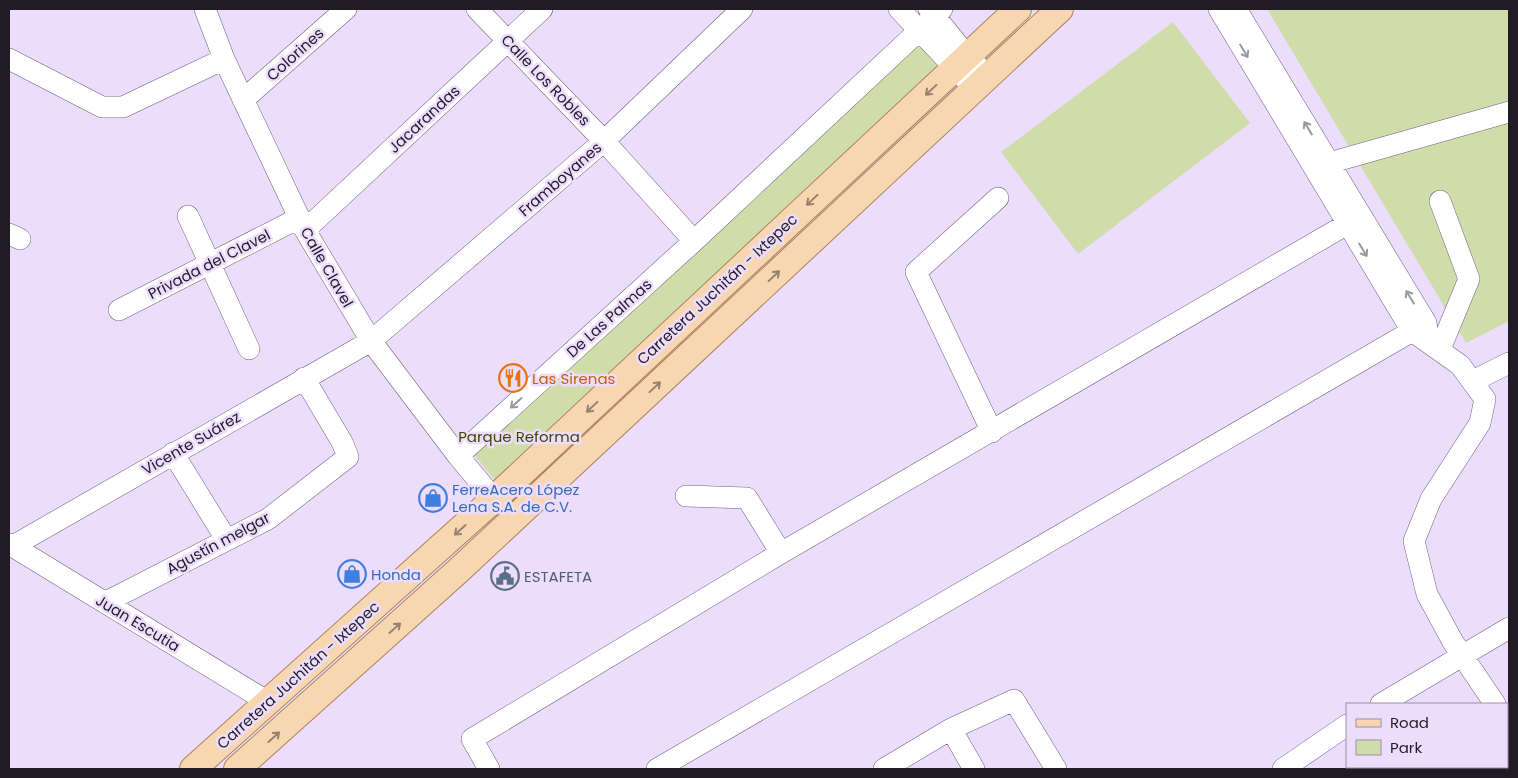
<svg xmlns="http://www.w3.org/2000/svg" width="1518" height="778" viewBox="0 0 1518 778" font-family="Poppins,sans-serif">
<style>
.green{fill:#d1dcab}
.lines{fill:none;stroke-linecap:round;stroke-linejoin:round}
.minor-casing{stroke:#6e5f7b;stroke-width:22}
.major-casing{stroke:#aa825d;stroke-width:28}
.minor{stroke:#fff;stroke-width:21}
.major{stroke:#f8d6b0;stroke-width:26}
.oneway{stroke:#9b989d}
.oneway2{stroke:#978272}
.labels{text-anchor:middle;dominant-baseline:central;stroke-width:5;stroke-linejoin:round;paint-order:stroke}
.street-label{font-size:15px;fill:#211b26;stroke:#edddfd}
.food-label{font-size:15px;fill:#c56008;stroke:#edddfd;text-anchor:start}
.park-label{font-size:15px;fill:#3d4705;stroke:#edddfd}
.shop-label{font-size:15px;fill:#366cbe;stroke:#edddfd;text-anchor:start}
.service-label{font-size:15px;fill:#4e5e75;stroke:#edddfd;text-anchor:start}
</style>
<rect width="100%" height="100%" fill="#edddfd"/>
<!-- green -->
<path class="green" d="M1267 9H1509V321L1466 343Z
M1173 22 1250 123 1078 254 1001 152Z
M919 40 940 68 499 485 470 450Z"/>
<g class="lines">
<defs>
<path id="minor" d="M205 9 224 59 305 230 371 341 458 456 494 499
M477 9 604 141 694 241
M899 9 975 89
M929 9 967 56 988 76
M1219 9 1412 331 1460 365 1485 399 1480 423 1431 499 1414 541 1427 594 1453 642 1495 704
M1236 9 1426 323 1428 336
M9 59 102 107H123L224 59
M243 100 346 9
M1318 170 1329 163 1509 112
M188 216 249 349
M305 230 542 9
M9 234 20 239
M119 310 299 218
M1440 349 1469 279 1440 201
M1473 381 1509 363
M992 432 916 272 998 198
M173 453 226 539
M458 456 694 241 942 9
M686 496 747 498 781 553
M9 544 268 702
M13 546 371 341 604 141 742 9
M106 602 268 519 348 457 342 442 304 378
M1381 704 1509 628
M1507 721 1509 725
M951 729 974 769
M1507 754 1509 753
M489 769 472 739 781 553 1361 216
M657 769 1426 323
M884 769 951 729 1014 700 1056 769
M1283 769 1347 725
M1483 769 1487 767"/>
<path id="major" d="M193 769 494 499 1018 9
M237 769 459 570 1060 9"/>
</defs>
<!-- minor casing -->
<use href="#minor" class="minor-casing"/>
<!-- major casing -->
<use href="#major" class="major-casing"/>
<!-- minor -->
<use href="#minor" class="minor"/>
<!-- major -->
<use href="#major" class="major"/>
</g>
<!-- one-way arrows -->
<defs><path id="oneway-shaft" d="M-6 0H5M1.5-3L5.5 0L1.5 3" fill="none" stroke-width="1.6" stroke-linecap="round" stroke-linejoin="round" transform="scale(1.25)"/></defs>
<g class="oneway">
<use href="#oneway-shaft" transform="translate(1244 51) rotate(59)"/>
<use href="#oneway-shaft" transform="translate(1308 128) rotate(-121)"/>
<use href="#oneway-shaft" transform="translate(1363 250) rotate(59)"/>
<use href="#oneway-shaft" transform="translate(1410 297) rotate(-121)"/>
<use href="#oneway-shaft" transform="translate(516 403) rotate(138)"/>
</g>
<g class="oneway2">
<use href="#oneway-shaft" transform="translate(931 90) rotate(137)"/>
<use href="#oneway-shaft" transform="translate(812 200) rotate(137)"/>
<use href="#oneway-shaft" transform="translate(774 276) rotate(-43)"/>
<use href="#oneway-shaft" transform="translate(655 387) rotate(-43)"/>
<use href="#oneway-shaft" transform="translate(592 407) rotate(137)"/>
<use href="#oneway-shaft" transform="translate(460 530) rotate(138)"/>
<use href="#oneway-shaft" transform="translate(395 628) rotate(-42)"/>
<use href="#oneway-shaft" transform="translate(274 737) rotate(-42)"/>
</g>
<!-- icons -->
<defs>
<symbol id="restaurant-ring" viewBox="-11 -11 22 22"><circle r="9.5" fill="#edddfd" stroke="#e8710a" stroke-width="1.5"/><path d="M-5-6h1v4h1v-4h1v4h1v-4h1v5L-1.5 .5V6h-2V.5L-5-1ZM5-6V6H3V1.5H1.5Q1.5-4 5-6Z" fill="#e8710a"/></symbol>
<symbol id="shop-ring" viewBox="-11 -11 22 22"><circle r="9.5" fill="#edddfd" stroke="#3f7fe0" stroke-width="1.5"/><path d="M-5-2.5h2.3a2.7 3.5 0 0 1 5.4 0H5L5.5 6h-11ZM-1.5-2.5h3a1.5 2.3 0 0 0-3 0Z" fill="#3f7fe0"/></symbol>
<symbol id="civic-ring" viewBox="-11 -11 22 22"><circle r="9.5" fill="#edddfd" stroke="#5c6f8a" stroke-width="1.5"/><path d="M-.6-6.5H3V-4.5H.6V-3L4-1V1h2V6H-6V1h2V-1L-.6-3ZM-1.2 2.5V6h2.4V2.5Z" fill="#5c6f8a"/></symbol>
</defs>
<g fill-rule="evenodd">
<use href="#restaurant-ring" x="497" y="362" width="32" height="32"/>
<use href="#shop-ring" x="417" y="482" width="32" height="32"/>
<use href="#shop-ring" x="336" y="558" width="32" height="32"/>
<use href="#civic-ring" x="489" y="560" width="32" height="32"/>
</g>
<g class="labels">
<!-- street labels -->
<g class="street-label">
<text transform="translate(295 54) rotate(-42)">Colorines</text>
<text transform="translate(546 80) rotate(46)">Calle Los Robles</text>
<text transform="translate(424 119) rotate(-43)">Jacarandas</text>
<text transform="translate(560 179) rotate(-41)">Framboyanes</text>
<text transform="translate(209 264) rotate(-27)">Privada del Clavel</text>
<text transform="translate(327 267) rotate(60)">Calle Clavel</text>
<text transform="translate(717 289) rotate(-43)">Carretera Juchitán - Ixtepec</text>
<text transform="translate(609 318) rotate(-42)">De Las Palmas</text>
<text transform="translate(191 443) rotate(-30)">Vicente Suárez</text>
<text transform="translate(218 543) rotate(-28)">Agustín melgar</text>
<text transform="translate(138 623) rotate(31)">Juan Escutia</text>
<text transform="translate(298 675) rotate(-42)">Carretera Juchitán - Ixtepec</text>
</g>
<!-- food labels -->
<g class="food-label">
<text x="532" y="378">Las Sirenas</text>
</g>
<!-- park labels -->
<g class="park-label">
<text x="519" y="436">Parque Reforma</text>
</g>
<!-- shop labels -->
<g class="shop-label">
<text x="452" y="489">FerreAcero López<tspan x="452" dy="17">Lena S.A. de C.V.</tspan></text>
<text x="371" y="574">Honda</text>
</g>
<!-- service labels -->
<g class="service-label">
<text x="524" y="576">ESTAFETA</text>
</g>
</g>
<!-- border -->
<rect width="1518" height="778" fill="none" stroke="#211b26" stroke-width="20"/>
<!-- legend -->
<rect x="1346" y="703" width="162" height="65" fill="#edddfd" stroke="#9b8fa7"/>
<rect x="1356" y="719" width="25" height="8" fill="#f8d6b0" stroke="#9b8fa7"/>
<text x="1390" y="728" font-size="15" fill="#211b26">Road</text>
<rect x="1356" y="740" width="25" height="15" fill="#d1dcab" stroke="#9b8fa7"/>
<text x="1390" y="753" font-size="15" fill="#211b26">Park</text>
</svg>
